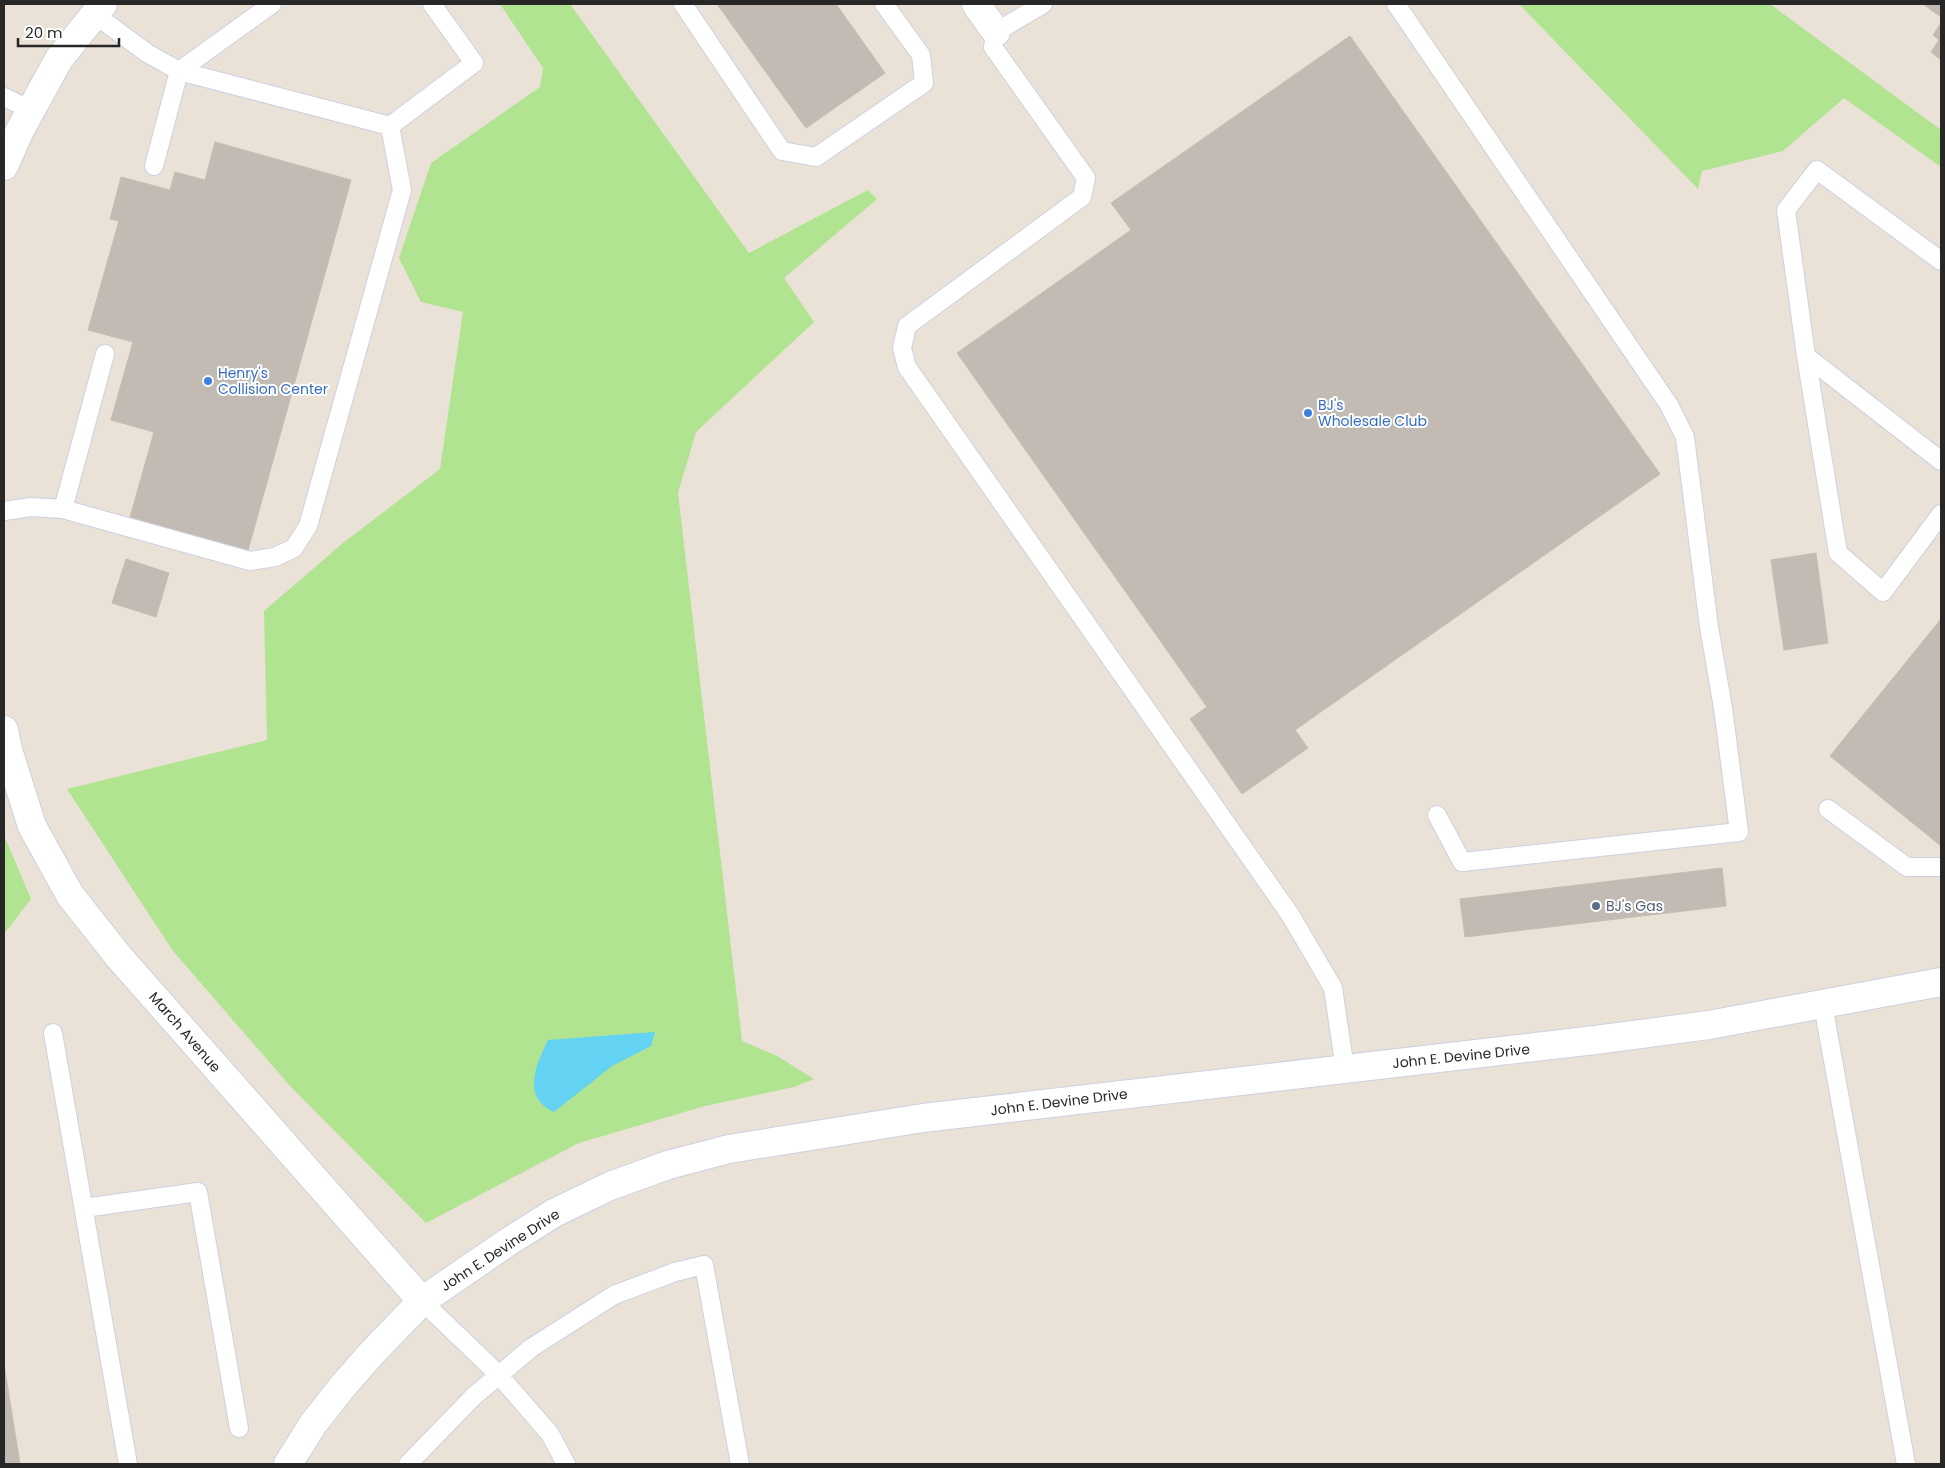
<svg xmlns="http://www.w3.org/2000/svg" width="1945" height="1468" viewBox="0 0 1945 1468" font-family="Poppins,sans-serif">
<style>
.green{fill:#b0e490}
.water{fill:#64d2f3}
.building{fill:#c2bbb4;stroke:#c5bdb1}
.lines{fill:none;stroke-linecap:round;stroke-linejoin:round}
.service-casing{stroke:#ccd1e1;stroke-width:20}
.minor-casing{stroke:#ccd1e1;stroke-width:30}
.service{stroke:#fff;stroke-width:18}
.minor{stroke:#fff;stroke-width:28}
.shop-dot{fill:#3f7fe0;stroke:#fff;stroke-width:2}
.service-dot{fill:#5c6f8a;stroke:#fff;stroke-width:2}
.labels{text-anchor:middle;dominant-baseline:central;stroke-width:4;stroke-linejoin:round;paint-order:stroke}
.shop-label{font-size:14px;fill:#366cbe;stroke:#fff;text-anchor:start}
.service-label{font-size:14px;fill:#4e5e75;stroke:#fff;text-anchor:start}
.street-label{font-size:14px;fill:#272727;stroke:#fff}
</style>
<rect width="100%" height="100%" fill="#eae1d7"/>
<!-- green -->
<path class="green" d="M500 4H570L749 253 868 190 877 199 784 278 814 322 696 432 678 493 742 1041 777 1056 814 1079 794 1087 705 1106 579 1143 426 1223 291 1087 173 951 67 789 267 740 264 611 343 543 440 469 463 312 421 302 399 258 431 163 540 87 543 68Z
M1519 4H1770L1941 130V167L1844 98 1783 151 1702 171 1698 189Z
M4 835 31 899 4 934Z"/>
<!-- water -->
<path class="water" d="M655 1032 651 1046 612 1066 554 1112C521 1096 536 1066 548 1040Z"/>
<!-- building -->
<path class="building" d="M717 4H836L885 73 806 128Z
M1923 4H1941V17Z
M1941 23V60L1931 52 1939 40 1933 35Z
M1350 36 1660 474 1295 730 1308 748 1242 794 1190 719 1207 707 957 353 1131 230 1111 203Z
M215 142 351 180 247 554 129 521 154 432 111 420 133 342 88 330 119 221 110 219 121 177 170 190 175 172 205 180Z
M1816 553 1828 643 1784 650 1771 560Z
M126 559 169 573 156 617 112 603Z
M1941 619V846L1830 756Z
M1722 868 1726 906 1465 937 1460 899Z
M4 1364 20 1464H4Z"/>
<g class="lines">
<defs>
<path id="service" d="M272 4 179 71 390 126
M683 4 782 151 816 157 924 83 921 55 884 4
M1043 4 996 32 993 47 1086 178 1082 197 907 326 902 348 907 367 1291 916 1333 988 1345 1069
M1396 4 1669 405 1685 437 1709 627 1723 708 1739 832 1462 862 1437 815
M94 14 147 53 179 71 154 166
M4 97 31 110
M390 126 474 63 432 4
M1941 261 1817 170 1786 210 1806 356 1838 553 1883 592 1941 514
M1806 356 1941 461
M63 509 105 354
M4 511 31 507 63 509 250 561 275 557 294 548 308 526 402 190 390 126
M1828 809 1907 867H1941
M1823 1005 1906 1464
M53 1033 128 1464
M84 1208 198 1192 239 1428
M422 1301 499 1375 550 1434 566 1464
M408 1464 474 1396 531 1348 614 1295 675 1272 704 1265 740 1464"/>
<path id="minor" d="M976 4 996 32
M4 166 20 130 59 59 103 4
M4 730 8 750 32 826 70 895 119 957 422 1301
M288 1464 313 1424 343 1386 370 1355 422 1301 508 1242 554 1213 610 1186 668 1165 729 1149 923 1118 1595 1040 1709 1025 1941 982"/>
</defs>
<!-- service casing -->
<use href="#service" class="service-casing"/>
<!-- minor casing -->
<use href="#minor" class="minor-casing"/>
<!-- service -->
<use href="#service" class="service"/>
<!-- minor -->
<use href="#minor" class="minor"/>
</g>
<!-- markers -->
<g class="shop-dot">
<circle cx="208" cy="381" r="5"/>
<circle cx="1308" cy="413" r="5"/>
</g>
<circle class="service-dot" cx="1596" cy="906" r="5"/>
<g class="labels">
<!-- shop labels -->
<g class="shop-label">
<text x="218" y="373">Henry's<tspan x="218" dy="16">Collision Center</tspan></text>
<text x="1318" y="405">BJ's<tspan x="1318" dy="16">Wholesale Club</tspan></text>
</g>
<!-- service labels -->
<g class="service-label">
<text x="1606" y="906">BJ's Gas</text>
</g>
<!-- street labels -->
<g class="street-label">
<text transform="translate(185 1032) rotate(49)">March Avenue</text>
<text transform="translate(1461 1056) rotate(-6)">John E. Devine Drive</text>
<text transform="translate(1059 1102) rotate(-7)">John E. Devine Drive</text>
<text transform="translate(500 1250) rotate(-33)">John E. Devine Drive</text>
</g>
</g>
<!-- border -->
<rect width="1945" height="1468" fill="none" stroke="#272727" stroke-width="10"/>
<!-- scale -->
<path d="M18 38v8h101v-8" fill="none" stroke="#272727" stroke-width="2.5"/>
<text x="25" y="38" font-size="15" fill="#272727" stroke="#ffffff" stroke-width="4" paint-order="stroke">20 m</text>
</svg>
